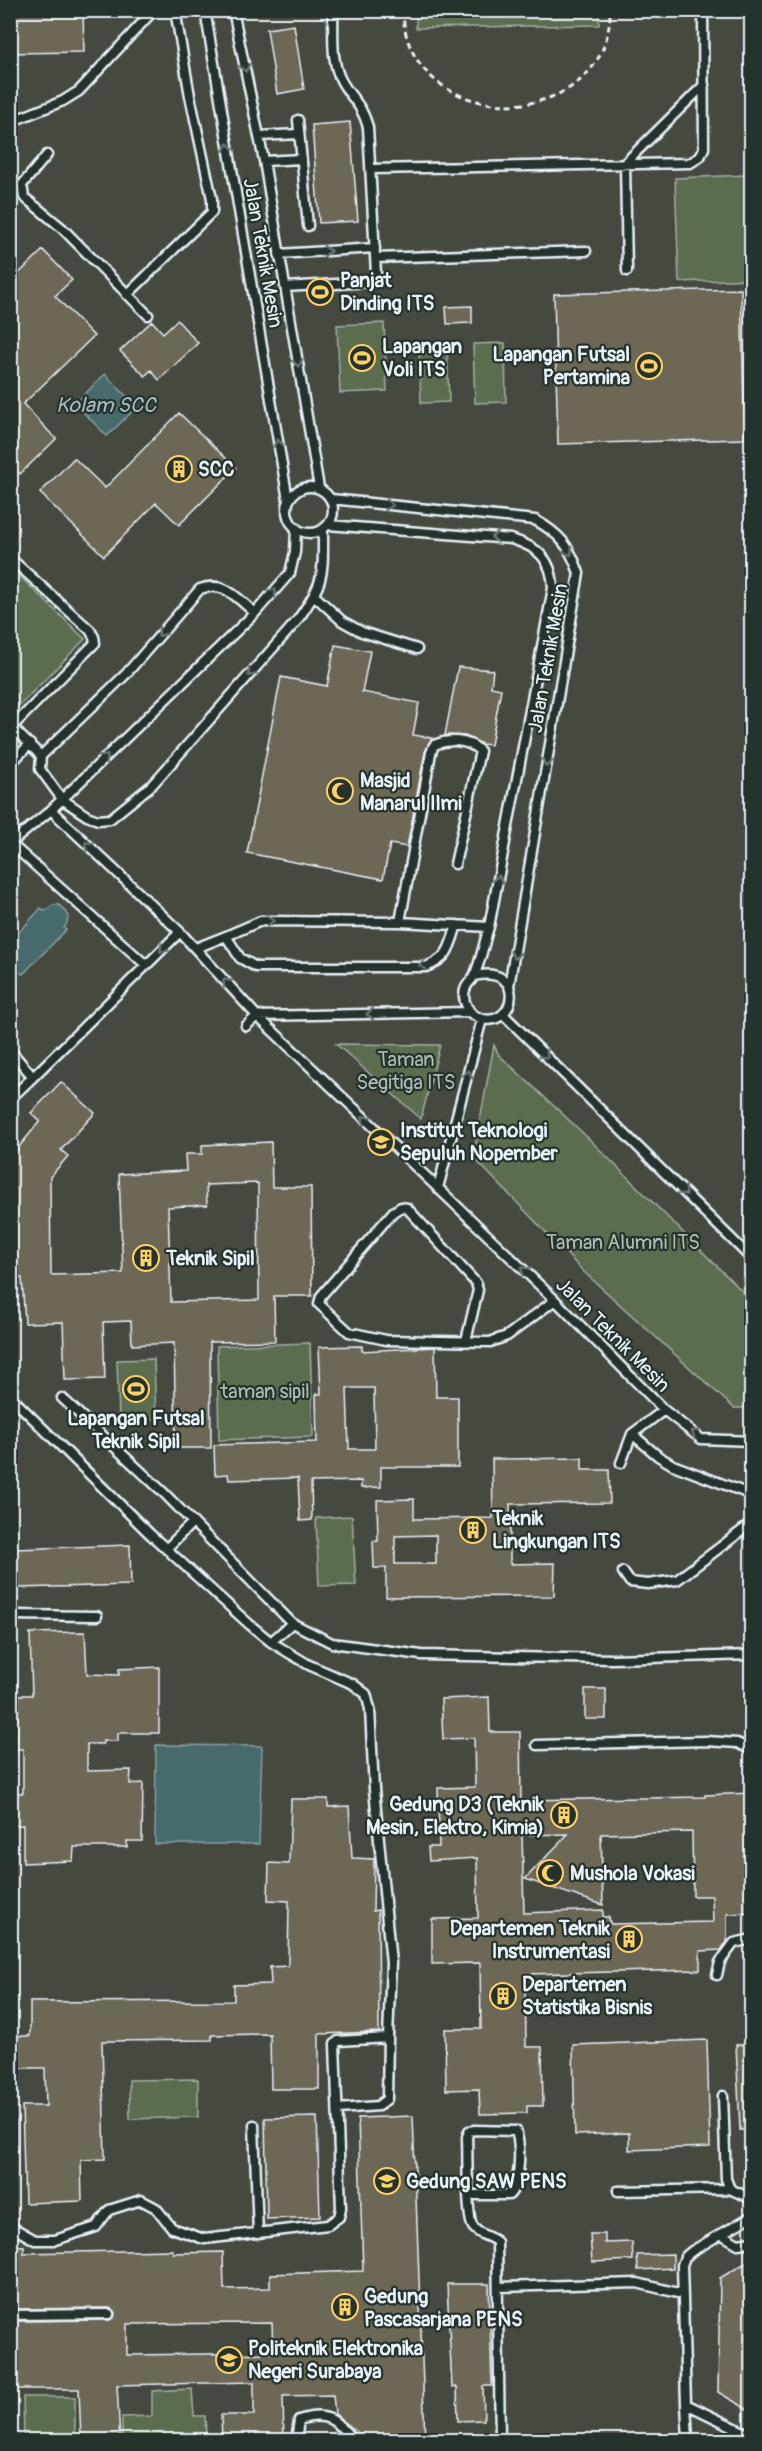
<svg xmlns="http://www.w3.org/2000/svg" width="762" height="2451" viewBox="0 0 762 2451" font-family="Pangolin,sans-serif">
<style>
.built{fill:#454a3f}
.green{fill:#5c6d4f;stroke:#a2afa4;stroke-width:1.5}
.water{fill:#466a6c;stroke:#87a0a4;stroke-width:1.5}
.building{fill:#6c6755;stroke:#e8f1f8;stroke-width:1.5;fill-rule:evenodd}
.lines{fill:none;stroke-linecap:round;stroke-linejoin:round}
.lane-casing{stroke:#e8f1f8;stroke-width:13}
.path{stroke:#e8f1f8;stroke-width:3;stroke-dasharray:6 4.5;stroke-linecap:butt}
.lane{stroke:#26332d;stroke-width:8}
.oneway{stroke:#6a7674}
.labels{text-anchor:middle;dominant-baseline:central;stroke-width:4.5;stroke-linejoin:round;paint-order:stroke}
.street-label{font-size:20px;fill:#e8f1f8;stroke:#26332d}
.poi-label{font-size:20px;font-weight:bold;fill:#e8f1f8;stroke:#26332d;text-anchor:start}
.park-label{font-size:20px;fill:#b0bcb4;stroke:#26332d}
.water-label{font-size:21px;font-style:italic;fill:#a7bbc0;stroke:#26332d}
</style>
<rect width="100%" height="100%" fill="#343d35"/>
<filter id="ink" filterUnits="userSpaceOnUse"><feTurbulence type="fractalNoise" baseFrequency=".0167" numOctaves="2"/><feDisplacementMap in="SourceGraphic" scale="12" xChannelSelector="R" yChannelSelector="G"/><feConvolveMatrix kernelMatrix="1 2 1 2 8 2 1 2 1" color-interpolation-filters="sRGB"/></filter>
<g filter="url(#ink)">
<!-- built -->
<path class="built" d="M11 11H751V2440H11Z"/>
<!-- green -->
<path class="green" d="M416 11H599V25L416 28Z
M747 175 751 279 679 282 675 178Z
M384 323 387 391 340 393 337 325Z
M505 343 506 402 475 403 473 344Z
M447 344 449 402 421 403 419 345Z
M11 568 85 639 13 712 10 710Z
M336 1044 440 1045 421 1119Z
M494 1045 499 1055 585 1135 751 1300V1408H734L584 1272 473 1157Z
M310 1343 313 1437 219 1440 217 1346Z
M154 1359 156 1419 119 1420 117 1360Z
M352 1516 356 1585 319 1586 316 1518Z
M198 2079V2117L130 2119 129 2080Z
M192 2389 194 2416H205L206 2434 201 2440H122V2417L152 2416V2391Z
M23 2397H75V2440H24Z"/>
<!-- water -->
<path class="water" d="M105 374 137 407 107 436 75 404Z
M53 905H59C68 912 71 918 64 928L66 930 23 974 19 972 11 979V941L41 908 45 911Z
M156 1745 262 1746 259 1844H155Z"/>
<!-- building -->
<path class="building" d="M10 10H83L84 52 10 53Z
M294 25 304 89 277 94 267 29Z
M350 122 358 221 319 223 312 125Z
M43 250 72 280 55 296 94 336 23 404 56 439 20 474 10 464V282Z
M741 289 745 439 558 444 554 294Z
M472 306V323L447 324 446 307Z
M177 320 198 343 159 380 151 370 145 376 120 351 152 321 163 333Z
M179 413 236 468 179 525 156 503 104 556 40 493 74 458 105 488Z
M335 645 370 651 362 692 419 703 413 735 432 738 425 752 407 847 390 844 383 879 247 853 281 677 327 686Z
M458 667 493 670 491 687 501 689 491 745 481 744 465 736 445 735Z
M61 1082 95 1113 61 1150 68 1156 50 1177 51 1275 123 1273 119 1174 186 1171 185 1154H202V1145L271 1142 272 1187H311L312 1296H274L275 1341 210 1342 211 1448H176L174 1343 132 1345 131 1321 103 1322 105 1379 65 1380 63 1322 25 1323 22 1278H10V1158L40 1121 31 1113ZM258 1183 259 1300 171 1302 168 1207 207 1205 206 1185Z
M362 1346V1351L435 1347 436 1397H458V1467H381V1487L361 1488V1481L311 1482 312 1520 300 1521 298 1478 229 1480 228 1474 215 1475 214 1445 317 1442 316 1394H321L319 1347ZM347 1388H374L375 1449H349Z
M582 1458V1470H609L610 1503 510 1504V1564L555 1563 554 1596 386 1597V1568H374L373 1541H378L377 1500 414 1499V1519L493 1518 492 1459ZM436 1535V1564H395V1536Z
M130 1545 131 1585 17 1588 16 1549Z
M85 1632 87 1674 119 1675V1669L159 1667V1733H118V1741H103V1744H87V1771L131 1770 130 1784 143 1783 142 1841H127V1847H74L73 1861 23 1863V1825L10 1826V1793H23V1749H17V1733L19 1695H32L30 1633Z
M585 1689H606V1719H585Z
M489 1697 490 1732H520L521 1800 705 1797V1795L752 1793V1913L727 1914V1941L721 1950 700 1951V1970L525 1974 526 2047H542L543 2106H527V2113L480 2114 479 2089 446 2090 445 2029H481L480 1963 432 1964V1919L478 1918 477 1858 429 1861 428 1847H439L438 1788 475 1787 474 1738 443 1739 441 1699ZM692 1832 693 1896H712L713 1922 610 1924 609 1917H603V1910L524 1913 522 1835 568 1834 525 1879 603 1905 601 1834Z
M291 1799H328V1807L349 1806 352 1858 374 1859 373 1911 378 1910 379 2032 319 2034V2089H271L270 2034 212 2035V2040L102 2041 105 2159 81 2160 82 2201 25 2203 22 2106H46L45 2068H10V2036H30V2002L234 2001V1985L271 1984 270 1967 288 1966 289 1901 268 1900 269 1863 289 1864Z
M707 2040 710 2147 629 2150V2133L575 2135 573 2045Z
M752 2044V2130H740L736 2045Z
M413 2116 425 2440H367L335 2414 333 2395 283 2396 284 2440H222L221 2415H254V2382L117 2385 120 2440H81L79 2389H15L16 2321 109 2320 114 2318 115 2313 109 2308 16 2309V2306H10V2245L24 2246V2253L173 2250V2253L223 2252 224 2289 270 2288V2274L363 2271 358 2118ZM272 2323 273 2353 127 2355V2324Z
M317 2117 320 2217 267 2219 265 2118Z
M590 2234H605V2243L632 2242 633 2260 592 2262Z
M673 2254V2268L638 2270 637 2255Z
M752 2259V2412L718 2392 720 2278Z
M447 2284H489L492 2386H483L484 2420 458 2421 457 2387 452 2388Z"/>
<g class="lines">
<defs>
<path id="lane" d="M205 10 288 500
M233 10 264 161 319 488
M298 120 308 226
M10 122 63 101 79 91 154 10
M259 136 299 134
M47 155 22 185 24 197 62 228 148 315
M264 161 301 159
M371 169 690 163 700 157 704 148 703 10
M279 254 375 248
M376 258 586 251
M627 271 625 163 704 85
M285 287 369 282 376 274 368 127C361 103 353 101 342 82 330 61 334 33 333 10
M127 295 212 212V199L190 96 175 10
M287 510a23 23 0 1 1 46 0a23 23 0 1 1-46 0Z
M331 499 535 520C560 534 569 545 579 573L509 986
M328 525 511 539C538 547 552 559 553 588L489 927C484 942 481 961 474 976 472 980 468 983 466 987 460 1000 469 1016 483 1019 516 1027 527 964 474 976
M10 558 90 630 94 637 95 643 12 727
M315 596 342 621 362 632 417 649
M255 613C237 598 224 580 200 589L126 674 41 756 40 769 62 799 87 816 98 820 110 819 152 785 296 622C325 582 323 577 323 529
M10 725 41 756
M10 764 30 744
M51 810 180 932 257 1016 438 1188
M12 842 51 810 255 613 290 573 295 552 296 528
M10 843 146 965
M400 922 431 753 434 745C449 739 468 739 480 751L455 864
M457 925C449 948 450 957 426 967H256L240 958 226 936 261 921 400 922 489 927
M196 948 226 936
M503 1014 752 1259
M482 1019 438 1188 555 1300 664 1410 701 1439 752 1441
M246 1026 257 1016 470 1012
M10 1050 33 1077 180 932
M10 1099 33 1077
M466 1341 478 1290 476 1283 407 1208 401 1207 393 1212 321 1296 319 1304 349 1332 386 1340 490 1342 507 1336 555 1300
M10 1396 150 1534 249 1624 271 1642 309 1665 353 1684 366 1694 370 1709 374 1789 391 1963 388 2038 338 2041 335 2044 341 2208 339 2217 328 2225 204 2239 172 2228 156 2208 141 2200 109 2210 96 2227 55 2240H35L10 2226
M62 1398 164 1493 292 1623 332 1643 421 1655 612 1659 752 1655
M664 1410 632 1434 658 1456 673 1465 752 1495
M621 1463 632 1434
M166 1549 193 1522
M623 1572 630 1582 648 1584 677 1580 752 1523
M10 1615 97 1616
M271 1642 292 1623
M537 1745 706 1741 737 1743 752 1750
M717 1975 720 1962 734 1943 752 1939
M723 2096 726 2179 730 2189 752 2199
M338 2109 378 2106 387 2099 388 2038
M10 2122V2147
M254 2125 258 2234
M618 2191 730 2189
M469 2195H509C521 2183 521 2147 516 2131L475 2130 469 2131 467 2137C468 2153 466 2218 473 2227 480 2236 489 2235 497 2242L500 2440
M752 2216 692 2251 685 2257 682 2265 686 2404 752 2436
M721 2234 738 2244 752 2242
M498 2287 637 2283 682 2294
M10 2315 109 2314
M686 2404 688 2440
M296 2440 299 2420C325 2411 337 2419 352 2440"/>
</defs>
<!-- lane casing -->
<use href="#lane" class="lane-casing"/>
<!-- path -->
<path class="path" d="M403 10C404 135 611 138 610 10"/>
<!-- lane -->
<use href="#lane" class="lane"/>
</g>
<!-- one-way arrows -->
<defs><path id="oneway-chevron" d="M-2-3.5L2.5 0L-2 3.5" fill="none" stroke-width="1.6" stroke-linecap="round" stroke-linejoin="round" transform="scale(1.5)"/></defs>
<g class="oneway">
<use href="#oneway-chevron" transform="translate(245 68) rotate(78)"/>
<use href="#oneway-chevron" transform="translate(228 147) rotate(-100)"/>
<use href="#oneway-chevron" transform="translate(327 251) rotate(-4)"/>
<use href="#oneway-chevron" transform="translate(298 363) rotate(80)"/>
<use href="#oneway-chevron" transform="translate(278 443) rotate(-100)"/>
<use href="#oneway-chevron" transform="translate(389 505) rotate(6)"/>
<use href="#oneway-chevron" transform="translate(495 537) rotate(-176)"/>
<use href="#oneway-chevron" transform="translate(569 552) rotate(60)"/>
<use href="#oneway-chevron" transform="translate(273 592) rotate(-49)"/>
<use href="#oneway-chevron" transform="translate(161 633) rotate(131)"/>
<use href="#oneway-chevron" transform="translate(251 673) rotate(131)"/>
<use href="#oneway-chevron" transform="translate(105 758) rotate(-44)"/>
<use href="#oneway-chevron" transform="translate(547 763) rotate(100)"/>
<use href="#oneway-chevron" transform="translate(88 845) rotate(-136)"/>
<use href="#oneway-chevron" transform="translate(498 879) rotate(-79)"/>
<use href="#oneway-chevron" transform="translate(270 921) rotate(-2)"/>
<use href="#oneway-chevron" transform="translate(163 949) rotate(135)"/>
<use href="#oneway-chevron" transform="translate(515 955) rotate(100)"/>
<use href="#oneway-chevron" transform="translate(423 965) rotate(172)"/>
<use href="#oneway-chevron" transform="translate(226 982) rotate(-132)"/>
<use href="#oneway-chevron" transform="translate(370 1014) rotate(179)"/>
<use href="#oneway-chevron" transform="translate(545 1055) rotate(45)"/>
<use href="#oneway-chevron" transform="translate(468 1074) rotate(-75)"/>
<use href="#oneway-chevron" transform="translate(365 1119) rotate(-136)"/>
<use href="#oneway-chevron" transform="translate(684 1192) rotate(45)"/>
<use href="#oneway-chevron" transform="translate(524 1270) rotate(-136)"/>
<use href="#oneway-chevron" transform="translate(695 1433) rotate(-146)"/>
</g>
</g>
<!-- icons -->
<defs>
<symbol id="stadium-ring" viewBox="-11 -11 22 22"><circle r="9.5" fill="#26332d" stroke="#ffd166" stroke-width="1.5"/><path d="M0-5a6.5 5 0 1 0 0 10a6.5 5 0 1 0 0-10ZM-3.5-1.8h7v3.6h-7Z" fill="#ffd166"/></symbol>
<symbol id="building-ring" viewBox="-11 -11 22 22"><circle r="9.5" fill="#26332d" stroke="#ffd166" stroke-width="1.5"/><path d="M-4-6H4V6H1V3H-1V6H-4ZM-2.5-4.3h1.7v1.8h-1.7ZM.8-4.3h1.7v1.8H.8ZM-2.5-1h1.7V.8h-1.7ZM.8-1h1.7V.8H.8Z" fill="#ffd166"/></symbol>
<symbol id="mosque-ring" viewBox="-11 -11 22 22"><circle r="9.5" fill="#26332d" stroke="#ffd166" stroke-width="1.5"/><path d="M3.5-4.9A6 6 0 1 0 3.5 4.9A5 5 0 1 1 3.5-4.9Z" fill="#ffd166"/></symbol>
<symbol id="university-ring" viewBox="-11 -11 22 22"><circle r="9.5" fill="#26332d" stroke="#ffd166" stroke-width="1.5"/><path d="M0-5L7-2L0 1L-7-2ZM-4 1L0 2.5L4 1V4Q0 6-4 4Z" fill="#ffd166"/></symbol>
</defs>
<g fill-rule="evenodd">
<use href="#stadium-ring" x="305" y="277" width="30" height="30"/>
<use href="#stadium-ring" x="347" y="343" width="30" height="30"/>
<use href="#stadium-ring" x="634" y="351" width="30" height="30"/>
<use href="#building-ring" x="164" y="454" width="30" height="30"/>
<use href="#mosque-ring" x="325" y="776" width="30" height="30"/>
<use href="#university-ring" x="366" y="1127" width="30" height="30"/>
<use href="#building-ring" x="131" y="1243" width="30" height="30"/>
<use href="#stadium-ring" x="121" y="1374" width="30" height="30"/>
<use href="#building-ring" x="458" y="1515" width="30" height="30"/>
<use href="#building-ring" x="549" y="1800" width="30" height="30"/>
<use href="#mosque-ring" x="535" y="1858" width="30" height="30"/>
<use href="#building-ring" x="614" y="1924" width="30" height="30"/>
<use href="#building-ring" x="488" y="1981" width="30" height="30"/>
<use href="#university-ring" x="372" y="2166" width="30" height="30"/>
<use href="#building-ring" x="330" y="2292" width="30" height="30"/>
<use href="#university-ring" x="214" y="2345" width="30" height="30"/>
</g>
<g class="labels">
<!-- street labels -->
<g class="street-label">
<text transform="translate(263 253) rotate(80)">Jalan Teknik Mesin</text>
<text transform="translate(548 658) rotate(-80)">Jalan Teknik Mesin</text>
<text transform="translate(613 1335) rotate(45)">Jalan Teknik Mesin</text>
</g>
<!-- poi labels -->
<g class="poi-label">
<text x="340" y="280">Panjat<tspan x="340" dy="23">Dinding ITS</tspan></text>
<text x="382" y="346">Lapangan<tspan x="382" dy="23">Voli ITS</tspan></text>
<text x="630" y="354" text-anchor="end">Lapangan Futsal<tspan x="630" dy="23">Pertamina</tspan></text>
<text x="198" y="469">SCC</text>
<text x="360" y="780">Masjid<tspan x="360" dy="23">Manarul Ilmi</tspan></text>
<text x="400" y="1130">Institut Teknologi<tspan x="400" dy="23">Sepuluh Nopember</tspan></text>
<text x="166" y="1258">Teknik Sipil</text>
<text x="136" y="1418" text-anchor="middle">Lapangan Futsal<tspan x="136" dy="23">Teknik Sipil</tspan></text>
<text x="492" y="1518">Teknik<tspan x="492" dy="23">Lingkungan ITS</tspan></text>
<text x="544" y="1804" text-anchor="end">Gedung D3 (Teknik<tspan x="544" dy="23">Mesin, Elektro, Kimia)</tspan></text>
<text x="570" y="1873">Mushola Vokasi</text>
<text x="610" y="1928" text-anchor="end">Departemen Teknik<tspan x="610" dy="23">Instrumentasi</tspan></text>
<text x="522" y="1984">Departemen<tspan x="522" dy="23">Statistika Bisnis</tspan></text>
<text x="406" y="2181">Gedung SAW PENS</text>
<text x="364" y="2296">Gedung<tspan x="364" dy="23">Pascasarjana PENS</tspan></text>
<text x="248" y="2348">Politeknik Elektronika<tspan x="248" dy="23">Negeri Surabaya</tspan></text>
</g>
<!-- park labels -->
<g class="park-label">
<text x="406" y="1059">Taman<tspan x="406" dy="23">Segitiga ITS</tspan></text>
<text x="623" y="1242">Taman Alumni ITS</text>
<text x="265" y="1391">taman sipil</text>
</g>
<!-- water labels -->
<g class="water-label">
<text x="106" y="405">Kolam SCC</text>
</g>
</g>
<!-- margin -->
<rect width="762" height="2451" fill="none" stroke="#26332d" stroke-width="36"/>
<rect x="18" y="18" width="726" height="2415" fill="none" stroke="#e8f1f8" stroke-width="2" filter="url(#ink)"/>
</svg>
